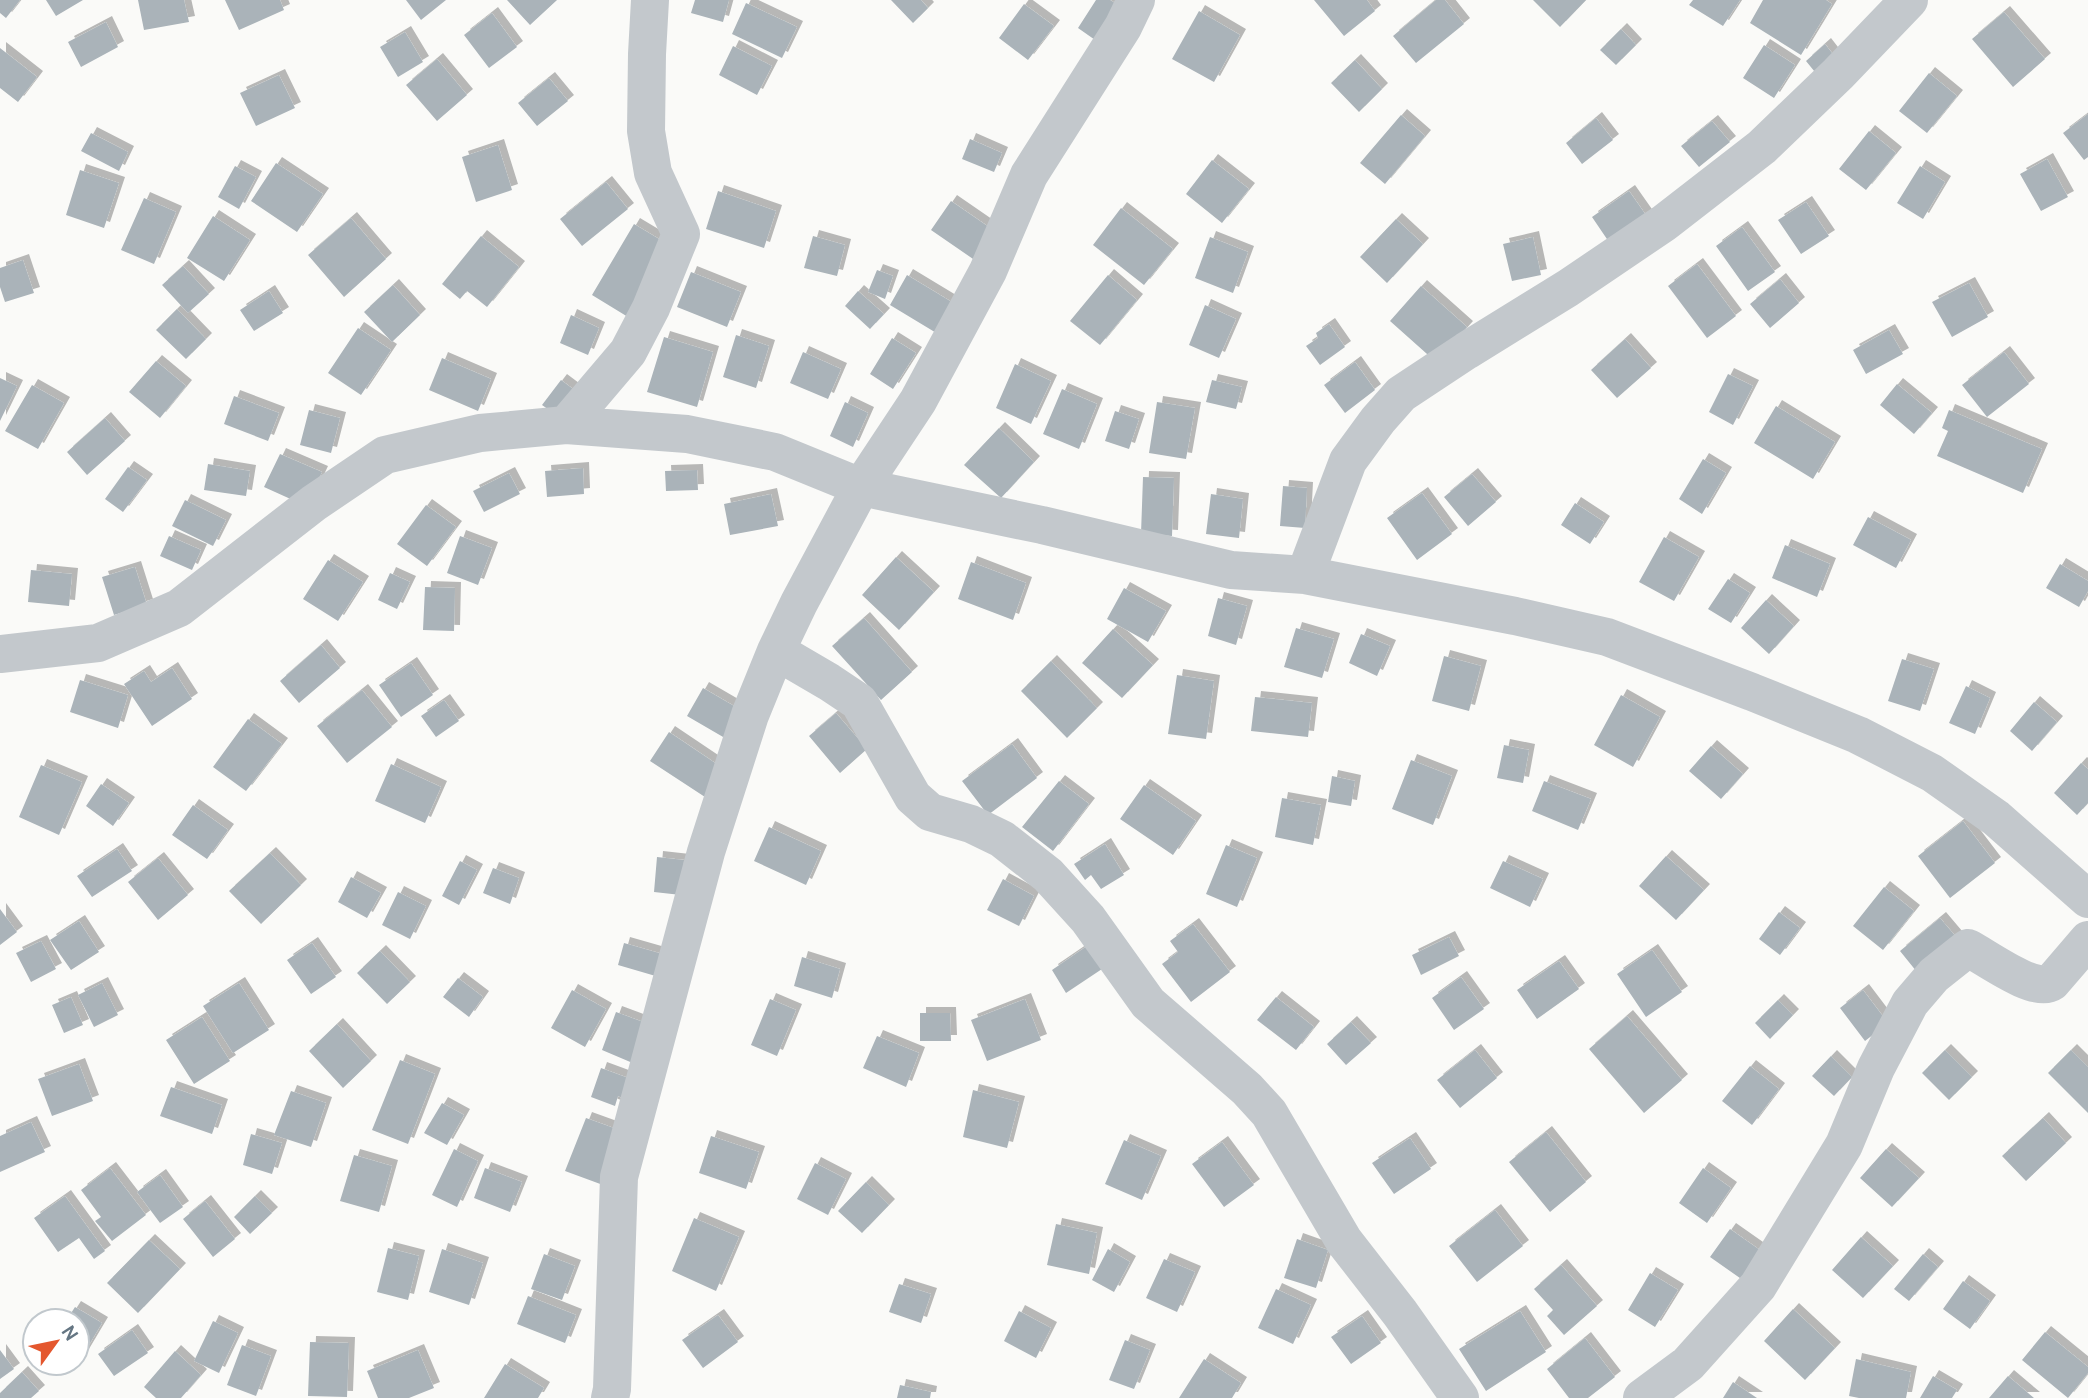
<svg xmlns="http://www.w3.org/2000/svg" width="2088" height="1398" viewBox="0 0 2088 1398" font-family="Cabin,sans-serif">
<style>
.building{fill:#aab3b9;filter:url(#shadow)}
.lines{fill:none;stroke-linecap:round;stroke-linejoin:round}
.minor{stroke:#c3c8cc;stroke-width:38}
</style>
<defs>
<filter id="shadow"><feDropShadow dx="6" dy="-6" stdDeviation="0" flood-color="#0004"/></filter>
</defs>
<rect width="100%" height="100%" fill="#fafaf8"/>
<!-- building -->
<path class="building" d="M0 0H20L6 18 0 13Z
M46 0H83L56 16Z
M138 0H184L189 22 144 30Z
M225 0H280L284 10 239 30Z
M406 0H446L421 20Z
M507 0H557L530 25Z
M695 0H729L723 22 691 13Z
M891 0H921L928 8 913 23Z
M1096 0H1110L1121 7 1098 42 1078 28Z
M1314 0H1367L1375 11 1344 36Z
M1436 0H1445L1464 24 1416 63 1393 36Z
M1533 0H1586L1560 27Z
M1693 0H1740L1723 26 1689 5Z
M1763 0H1826L1832 4 1801 55 1750 23Z
M746 3 797 27 782 58 732 34Z
M1024 4 1054 26 1028 60 999 38Z
M1199 11 1240 35 1214 82 1172 59Z
M2004 12 2045 59 2013 87 1972 39Z
M492 13 517 47 489 68 464 35Z
M106 22 118 47 81 67 68 42Z
M1621 29 1636 45 1616 65 1600 50Z
M405 32 423 62 398 77 380 47Z
M1825 44 1842 66 1823 82 1806 61Z
M1764 45 1795 65 1774 98 1743 78Z
M733 46 772 66 757 95 719 75Z
M0 48 37 77 18 102 0 88Z
M437 59 467 95 437 121 406 85Z
M1355 60 1382 89 1359 112 1331 83Z
M1929 73 1957 96 1927 133 1899 111Z
M279 75 295 108 256 126 240 93Z
M549 78 568 101 537 126 518 103Z
M2088 114V157L2084 160 2063 133Z
M1401 115 1425 136 1385 184 1360 163Z
M1596 118 1613 140 1582 164 1566 143Z
M1712 121 1730 142 1699 167 1681 146Z
M1869 131 1896 153 1866 190 1839 169Z
M91 133 128 152 119 171 81 151Z
M970 139 1002 153 994 172 962 159Z
M498 145 512 190 476 202 462 157Z
M2047 159 2068 197 2041 211 2020 174Z
M1212 160 1249 189 1222 223 1186 194Z
M276 163 323 194 297 232 251 201Z
M235 166 256 177 239 209 218 197Z
M1920 166 1945 182 1923 219 1897 203Z
M80 170 119 183 104 228 66 215Z
M606 182 628 209 582 246 560 219Z
M718 191 776 211 764 248 706 229Z
M1629 191 1648 218 1611 245 1592 217Z
M144 198 176 212 154 264 121 250Z
M951 201 996 232 976 261 931 230Z
M1806 202 1829 236 1801 254 1778 220Z
M1121 208 1173 249 1144 285 1093 245Z
M213 216 250 240 224 281 187 258Z
M351 218 386 259 344 297 308 255Z
M1396 219 1423 244 1387 283 1360 257Z
M634 224 669 245 628 317 592 295Z
M1742 227 1775 272 1748 291 1716 246Z
M481 236 519 267 487 307 467 291 460 299 442 284Z
M813 236 845 245 837 276 804 268Z
M1210 237 1248 252 1233 293 1195 278Z
M1533 237 1541 275 1512 281 1503 244Z
M23 260 34 293 5 302 0 287V268Z
M1697 264 1736 316 1707 338 1668 286Z
M183 266 209 294 188 313 162 285Z
M877 270 893 276 885 299 868 292Z
M691 272 741 292 727 327 677 307Z
M907 275 955 304 938 334 890 305Z
M1108 275 1137 300 1100 345 1070 321Z
M1780 279 1799 303 1770 328 1750 304Z
M1969 283 1988 317 1952 337 1932 302Z
M393 285 420 315 392 342 364 312Z
M1421 286 1467 327 1436 362 1390 321Z
M269 291 283 313 254 331 240 310Z
M858 291 884 314 870 329 845 306Z
M1205 305 1236 319 1219 358 1189 345Z
M177 309 206 339 186 359 156 330Z
M571 315 599 328 588 355 560 343Z
M1329 324 1345 347 1320 365 1306 346 1318 338 1316 333Z
M358 328 391 350 361 395 328 373Z
M1889 330 1903 354 1866 374 1853 350Z
M736 335 769 346 756 388 723 377Z
M664 337 713 352 697 407 647 392Z
M892 338 916 353 893 389 870 374Z
M1625 339 1651 368 1617 398 1591 370Z
M803 352 841 369 828 399 790 383Z
M2004 352 2029 384 1987 417 1962 385Z
M442 358 491 379 478 411 429 390Z
M156 361 186 386 160 418 129 392Z
M1355 362 1375 390 1345 413 1324 385Z
M1015 364 1051 381 1031 424 996 408Z
M1728 374 1753 386 1733 425 1709 412Z
M0 378 17 386 0 421Z
M561 380 577 392 559 417 542 405Z
M1212 380 1242 387 1236 409 1206 402Z
M1897 384 1932 413 1914 434 1880 405Z
M32 385 64 403 38 449 5 431Z
M1062 389 1097 404 1079 449 1043 434Z
M234 396 279 413 268 441 224 424Z
M845 402 868 413 853 447 830 436Z
M1157 402 1195 408 1186 459 1149 453Z
M1776 406 1835 442 1813 479 1754 443Z
M309 410 340 418 331 453 300 445Z
M1949 410 2042 449 2023 493 1937 456 1948 431 1942 428Z
M1115 411 1139 419 1129 449 1105 441Z
M105 418 125 441 87 475 67 452Z
M999 428 1034 462 1001 498 964 465Z
M280 454 322 472 306 506 264 487Z
M1703 459 1726 473 1702 514 1679 499Z
M208 464 250 471 246 496 204 490Z
M128 467 147 480 123 512 105 499Z
M583 468 584 494 547 497 545 471Z
M697 470 698 490 666 491 665 471Z
M509 473 520 494 484 512 473 491Z
M1472 474 1496 502 1468 526 1444 497Z
M1143 477 1174 478 1172 536 1141 534Z
M1283 486 1307 488 1305 528 1280 526Z
M1422 493 1452 534 1417 560 1387 518Z
M771 494 778 526 730 535 724 504Z
M1211 494 1243 499 1239 538 1206 534Z
M185 500 226 520 213 546 172 526Z
M1575 503 1604 522 1590 544 1561 525Z
M426 505 456 527 427 566 397 544Z
M1868 517 1911 540 1896 568 1853 545Z
M169 536 201 550 192 570 160 556Z
M460 536 492 548 478 585 447 573Z
M1664 537 1699 557 1674 601 1639 582Z
M1785 545 1830 564 1817 597 1772 578Z
M896 557 934 592 899 630 862 595Z
M328 560 363 582 338 621 303 599Z
M971 562 1026 583 1013 620 958 599Z
M2060 564 2088 581V591L2079 607 2046 588Z
M135 567 147 605 114 615 102 577Z
M31 570 72 574 69 606 28 602Z
M390 573 410 582 397 609 378 600Z
M1728 579 1750 593 1731 623 1708 609Z
M425 587 455 588 454 631 423 630Z
M1124 588 1166 611 1148 642 1107 619Z
M1218 598 1247 606 1236 645 1208 636Z
M1766 600 1794 626 1769 654 1741 628Z
M864 618 912 672 881 700 832 646Z
M1296 628 1334 639 1322 678 1284 667Z
M1113 629 1153 665 1122 698 1082 663Z
M1361 634 1390 646 1377 676 1349 663Z
M321 645 340 668 299 703 280 681Z
M1444 656 1481 666 1469 711 1432 701Z
M1902 659 1934 669 1920 711 1888 701Z
M1051 661 1097 708 1067 738 1021 691Z
M411 663 433 695 401 717 379 685Z
M172 668 192 699 152 726 124 684 144 671 151 682Z
M1177 675 1214 681 1206 739 1168 734Z
M80 680 128 695 118 728 70 712Z
M1966 686 1990 698 1975 734 1949 723Z
M703 688 746 713 730 741 687 716Z
M362 690 392 727 347 763 317 726Z
M1621 695 1660 717 1633 767 1594 745Z
M1255 697 1312 703 1308 737 1251 731Z
M444 700 459 721 436 737 421 716Z
M2034 702 2057 722 2032 751 2010 731Z
M836 713 867 749 840 773 809 736Z
M248 719 282 744 246 791 213 767Z
M669 732 724 769 705 797 650 761Z
M1012 744 1037 778 988 815 962 781Z
M1504 745 1529 750 1523 783 1497 778Z
M1711 746 1743 774 1721 799 1689 771Z
M1411 760 1452 776 1433 825 1392 809Z
M2081 763 2088 769V803L2077 815 2054 793Z
M391 764 441 787 425 823 375 801Z
M41 765 82 782 59 835 19 817Z
M1332 776 1355 781 1351 806 1328 802Z
M1059 781 1089 804 1053 851 1022 827Z
M1544 781 1591 799 1578 830 1532 811Z
M101 784 129 803 113 826 86 806Z
M1144 785 1196 821 1173 855 1120 819Z
M1282 798 1321 805 1313 845 1275 837Z
M193 805 228 830 207 859 172 835Z
M1963 821 1995 863 1950 898 1918 856Z
M769 827 821 851 806 885 754 861Z
M1105 844 1124 875 1101 889 1091 875 1085 880 1074 864Z
M1226 845 1257 858 1237 907 1206 894Z
M117 849 132 871 92 897 77 876Z
M270 853 301 885 261 924 229 891Z
M1666 856 1704 890 1676 920 1639 886Z
M657 857 684 860 681 895 654 892Z
M158 858 188 895 158 920 128 882Z
M460 861 477 870 459 905 442 896Z
M1503 861 1543 879 1530 907 1490 888Z
M493 868 519 878 510 904 483 893Z
M351 877 381 893 367 918 338 902Z
M1003 879 1034 896 1019 926 987 910Z
M1884 887 1914 911 1883 950 1853 926Z
M398 892 426 906 410 939 382 925Z
M0 909 17 932 0 945Z
M1779 912 1800 928 1780 955 1759 939Z
M1940 918 1962 944 1921 977 1900 951Z
M79 921 99 952 71 970 50 940Z
M1193 924 1230 972 1191 1002 1162 964 1178 952 1170 941Z
M1449 937 1459 956 1421 975 1412 955Z
M41 941 56 969 31 982 16 953Z
M312 943 336 977 311 994 287 960Z
M624 943 666 955 659 977 618 965Z
M1090 944 1105 967 1066 993 1052 970Z
M1652 950 1682 992 1646 1017 1617 974Z
M380 951 410 982 387 1004 357 973Z
M802 957 840 969 832 998 794 986Z
M1559 961 1579 989 1537 1019 1517 990Z
M1461 977 1484 1009 1454 1030 1432 998Z
M458 978 483 997 469 1017 443 997Z
M102 983 118 1015 94 1027 78 995Z
M239 983 269 1030 233 1053 203 1006Z
M572 990 606 1009 585 1047 551 1028Z
M1863 990 1888 1023 1865 1041 1840 1008Z
M71 997 83 1025 64 1033 52 1005Z
M1276 997 1314 1027 1296 1050 1257 1020Z
M770 999 796 1010 777 1056 751 1045Z
M1025 999 1041 1040 987 1061 971 1020Z
M1778 1000 1793 1015 1770 1039 1755 1023Z
M616 1012 651 1025 635 1064 602 1050Z
M920 1013H950L951 1041H920Z
M1627 1016 1682 1080 1644 1113 1589 1049Z
M202 1017 230 1061 194 1084 166 1040Z
M1351 1022 1371 1043 1346 1065 1327 1044Z
M337 1024 371 1061 343 1088 309 1051Z
M877 1036 919 1053 906 1087 863 1068Z
M1475 1050 1497 1078 1460 1108 1437 1080Z
M1945 1050 1972 1077 1949 1100 1922 1073Z
M2071 1050 2088 1067V1113L2048 1073Z
M1831 1056 1852 1077 1834 1096 1812 1076Z
M400 1060 435 1074 408 1144 372 1130Z
M79 1064 93 1101 52 1116 38 1079Z
M1750 1066 1779 1089 1752 1125 1722 1101Z
M601 1068 639 1082 632 1102 618 1096 615 1106 591 1097Z
M171 1087 222 1105 212 1134 160 1116Z
M973 1090 1019 1102 1007 1148 963 1137Z
M291 1091 326 1103 311 1147 274 1135Z
M442 1103 464 1115 447 1145 424 1133Z
M586 1118 622 1131 603 1185 565 1171Z
M2043 1118 2066 1143 2026 1181 2002 1156Z
M31 1122 45 1152 0 1172V1136Z
M1546 1132 1586 1182 1550 1212 1509 1162Z
M251 1134 282 1143 272 1174 243 1165Z
M711 1136 759 1152 746 1189 699 1173Z
M1410 1138 1431 1169 1394 1194 1372 1163Z
M1124 1140 1161 1156 1142 1200 1105 1184Z
M1222 1142 1254 1185 1224 1207 1192 1164Z
M454 1149 478 1161 457 1207 432 1195Z
M1886 1149 1919 1178 1892 1207 1860 1178Z
M354 1155 392 1166 379 1212 340 1201Z
M815 1163 846 1179 828 1215 797 1199Z
M110 1168 146 1215 112 1241 95 1221 101 1217 81 1190Z
M485 1168 522 1182 510 1212 474 1198Z
M1703 1168 1731 1188 1707 1223 1679 1203Z
M160 1175 183 1207 160 1223 137 1192Z
M866 1182 889 1205 862 1233 838 1211Z
M65 1196 105 1251 94 1259 79 1238 58 1252 34 1218Z
M255 1196 272 1213 250 1234 234 1217Z
M205 1201 235 1239 213 1257 183 1219Z
M1495 1210 1523 1246 1477 1282 1449 1246Z
M694 1218 739 1237 716 1291 672 1271Z
M1056 1224 1097 1233 1089 1274 1047 1265Z
M1730 1229 1767 1255 1747 1283 1710 1257Z
M1861 1237 1893 1266 1863 1298 1832 1270Z
M1297 1239 1328 1250 1316 1288 1284 1278Z
M149 1240 180 1269 138 1313 107 1283Z
M388 1248 419 1256 408 1300 377 1292Z
M442 1249 483 1263 469 1305 429 1292Z
M1108 1249 1130 1262 1114 1292 1092 1280Z
M544 1254 575 1266 562 1300 531 1289Z
M1923 1254 1938 1267 1909 1301 1894 1289Z
M1164 1259 1195 1272 1177 1312 1146 1298Z
M1561 1265 1597 1306 1564 1335 1547 1316 1553 1310 1534 1289Z
M1650 1273 1678 1290 1655 1327 1628 1310Z
M1963 1281 1990 1301 1970 1329 1943 1309Z
M899 1284 931 1294 921 1323 889 1312Z
M1276 1289 1311 1305 1293 1344 1258 1328Z
M528 1296 576 1315 565 1343 517 1324Z
M75 1307 102 1323 77 1365V1321H66Z
M1793 1309 1835 1348 1805 1380 1764 1341Z
M1019 1311 1051 1328 1036 1358 1004 1341Z
M1520 1311 1546 1352 1486 1391 1459 1349Z
M718 1315 738 1342 703 1368 682 1340Z
M1362 1316 1381 1343 1351 1364 1331 1337Z
M213 1321 238 1333 219 1373 194 1361Z
M132 1330 148 1353 114 1376 98 1354Z
M2045 1332 2088 1367V1373L2068 1398 2022 1360Z
M1585 1338 1615 1377 1588 1398H1569L1547 1369Z
M1125 1340 1150 1350 1134 1389 1109 1380Z
M310 1342 349 1343 347 1397 308 1396Z
M242 1345 271 1356 256 1396 227 1385Z
M0 1350 14 1369 0 1379Z
M418 1350 434 1388 409 1398H378L367 1371Z
M175 1351 201 1375 181 1398H156L144 1387Z
M1204 1359 1241 1383 1232 1398H1179Z
M1856 1359 1911 1372 1906 1398H1859L1849 1396Z
M505 1364 544 1388 538 1398H484Z
M22 1372 39 1391 31 1398H0V1393Z
M1933 1376 1957 1390 1952 1398H1920Z
M2008 1376 2034 1398H1989Z
M1733 1382 1757 1398H1723Z
M900 1385 931 1392 930 1398H897Z"/>
<g class="lines">
<!-- minor -->
<path class="minor" d="M566 425 628 352 651 308 681 234 653 173 646 131 647 54 650 0
M1305 575 1348 461 1378 420 1401 394 1466 351 1568 288 1664 223 1762 147 1838 74 1909 0
M776 651 829 682 859 702 913 797 930 812 971 824 1002 839 1048 875 1088 919 1148 1003 1247 1089 1269 1113 1344 1241 1400 1313 1460 1398
M0 654 98 643 179 608 314 503 385 455 480 433 566 425 687 434 775 452 861 487 1042 525 1231 570 1305 575 1515 616 1607 637 1752 692 1858 735 1932 773 1996 818 2088 899
M610 1398 612 1389 619 1177 706 852 750 715 776 651 799 603 861 487 918 401 988 271 1029 175 1123 27 1136 0
M1642 1398 1688 1364 1758 1286 1844 1145 1876 1068 1910 1003 1934 975 1968 948C1986 957 2035 994 2052 982L2088 940"/>
</g>
<!-- north arrow -->
<g transform="translate(56 1342) rotate(57)"><circle r="33" fill="#ffffff" stroke="#c1c8cd" stroke-width="2"/>
<path d="M0-5L12 26L0 18L-12 26Z" fill="#e4572e"/>
<text y="-10" font-size="19" font-weight="bold" text-anchor="middle" fill="#657683">N</text>
</g>
</svg>
